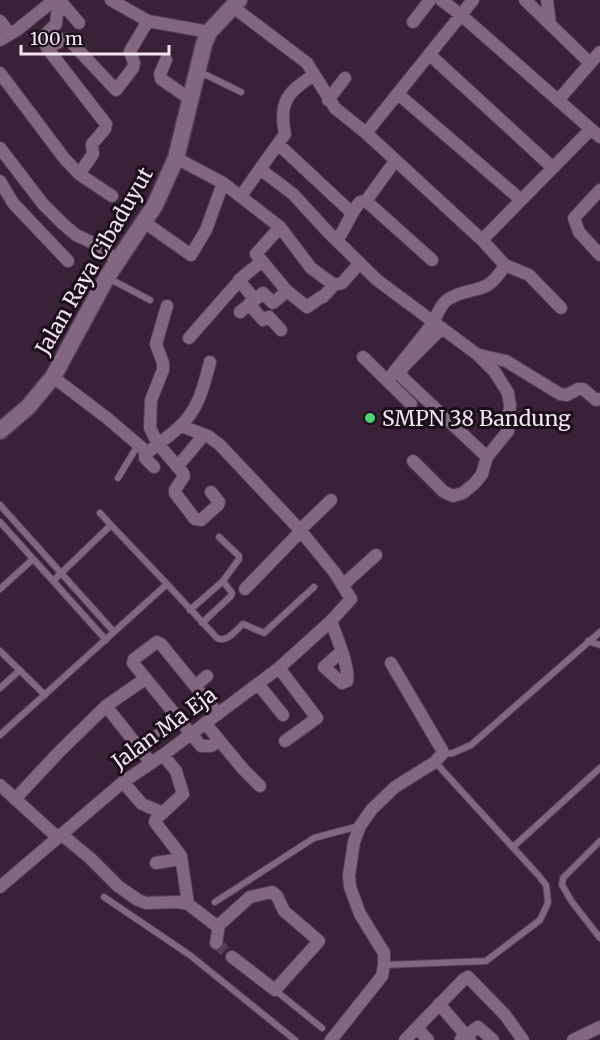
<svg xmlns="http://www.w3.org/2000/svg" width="600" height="1040" viewBox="0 0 600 1040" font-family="Merriweather,serif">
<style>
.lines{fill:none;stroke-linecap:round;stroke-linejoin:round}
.street-tunnel{stroke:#553e53;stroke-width:12;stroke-dasharray:12 6;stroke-linecap:butt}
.lane-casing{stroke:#523e51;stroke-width:8}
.street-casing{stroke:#523e51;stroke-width:14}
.secondary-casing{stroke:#523e51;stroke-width:19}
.lane{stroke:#836780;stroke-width:6}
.street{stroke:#836780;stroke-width:12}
.secondary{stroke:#836780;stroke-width:16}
.poi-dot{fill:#4dd676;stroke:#1a0f19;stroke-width:2}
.labels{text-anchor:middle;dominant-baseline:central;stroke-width:6;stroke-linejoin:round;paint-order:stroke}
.street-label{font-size:21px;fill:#f4e4f2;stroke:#1a0f19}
.poi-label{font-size:21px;fill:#f4e4f2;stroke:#1a0f19;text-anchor:start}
</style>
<rect width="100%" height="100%" fill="#392137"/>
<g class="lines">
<!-- street-tunnel -->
<path class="street-tunnel" d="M216 943 232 957"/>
<defs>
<path id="lane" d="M200 72 241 92
M108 278 150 300
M118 478 138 445
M0 505 114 632
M0 522 106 640
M111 525 167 584
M219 537 239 556V559L223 581
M53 581 111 525 100 513
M0 589 33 559
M190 610 223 581 232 593 231 596 202 623
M588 641 600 645
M0 651 45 695
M0 688 20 670
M0 735 167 584 217 638C227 643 235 631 243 624L264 633 314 587
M442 754 453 753 471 745 600 632
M600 841 563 878 562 885 572 902 600 938
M513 847 600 768
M104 897 191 956 295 1040
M215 902 314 838 359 826
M384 965 486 961 540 920 548 903 547 892 546 885 539 876 435 762
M275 990 322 1028"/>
<path id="street" d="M111 0 148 21 209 32
M441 0 461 15 600 137
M525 0 590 63
M547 0 550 23
M62 3 79 23
M65 7 57 13 56 24 43 37 47 48 106 124 105 129 92 144 93 154 79 174
M233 7 307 63 335 108 366 133 482 240 505 265 529 275 561 308
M0 21 10 34
M413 22 430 0
M0 40 17 30 54 0
M47 48 65 39 70 41 116 90 133 68 134 63 130 51 148 21
M430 55 552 167
M166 60 160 74 161 79 190 99
M0 73 64 158 79 174 112 196
M314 75C289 91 278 101 285 134L260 169 293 194 327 231 377 280 478 355 495 372 508 393 510 405 508 431 487 457 482 474 475 483 463 493 453 496 444 492 413 461
M398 94 520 199
M559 99 600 52
M328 100 345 78
M366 133 473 0
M278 144 351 212
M0 148 43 204 63 224 76 235 89 241 119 260
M176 158 223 183
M0 181 13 203 68 261
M600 190 574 218 579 232 600 255
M241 196 260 169
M366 201 432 260
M144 222 191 255 206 230 223 183 280 227 311 268 334 285
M337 240C347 227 349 215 360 202L366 201 395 161
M482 240 591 129
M262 261 287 291 307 307 321 297H323L334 285 342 283 360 263
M255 300 239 280 262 261 256 254 280 227
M249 304 263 320 269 317 281 330
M167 306 156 344 163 363V370L151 400 150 428 158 444 183 473 184 476 175 490V493L195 519 201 520 218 505 219 502 211 492
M240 312 263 293 273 303 287 291
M442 328 404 366 400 373 401 376 487 457
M189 338 239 281
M479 355 506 361 560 394 567 395 578 389H583L596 400 600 399
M363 357 411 404
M53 377 107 418 148 453
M388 380C402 361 418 343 432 324 437 317 439 306 447 300 473 283 485 299 505 265
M154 467 145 458V455C156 445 169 437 179 427 198 411 204 386 210 362
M177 467 204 435
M300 530 331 500
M343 585 376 555
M245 589 301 531
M331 621C336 636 350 667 347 681L342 683 324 667 341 652
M279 668 317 718 285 741
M258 684 283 715
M195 686 207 676
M106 706 151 763
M218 714 161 644 157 642 134 659 133 663 201 746H211L219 741
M205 723 243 769 260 786
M153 739 179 720
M163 755 176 771 183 794 156 819 155 822 181 856 188 904
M123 782 142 804 163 813
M0 785 57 837
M15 799 60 751 106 706 145 679
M61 834 91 859 118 886 138 900 146 903 177 902 188 904 214 924 219 925 250 897 272 892 277 896 284 911 319 941 275 990 232 957
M156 863 180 859
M0 887 123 782 163 755 279 668 331 621 351 599 335 573 300 530 220 445 208 436 181 426
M216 943 219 925
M439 1004 470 1040
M417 1028 428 1040
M461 1039 478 1027 493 1040
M331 1040 382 976 384 965V953L360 914 350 887 349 875 354 842 360 826 372 809 395 787 435 762 442 754V750L391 663
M405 1040 463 980 468 977 505 1015 523 1040
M573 1040 600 1027"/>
<path id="secondary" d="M0 431 28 407 53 377 107 277 155 205 176 158 204 44 209 32 239 0"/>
</defs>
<!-- lane casing -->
<use href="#lane" class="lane-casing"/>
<!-- street casing -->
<use href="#street" class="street-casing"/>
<!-- secondary casing -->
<use href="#secondary" class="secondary-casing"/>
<!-- lane -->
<use href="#lane" class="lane"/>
<!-- street -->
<use href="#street" class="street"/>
<!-- secondary -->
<use href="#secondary" class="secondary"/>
</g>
<!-- markers -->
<circle class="poi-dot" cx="370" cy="418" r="6"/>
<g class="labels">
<!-- street labels -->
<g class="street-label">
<text transform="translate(94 261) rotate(-60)">Jalan Raya Cibaduyut</text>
<text transform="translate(164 728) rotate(-36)">Jalan Ma Eja</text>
</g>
<!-- poi labels -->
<g class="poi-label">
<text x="382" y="418">SMPN 38 Bandung</text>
</g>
</g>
<!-- scale -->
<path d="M21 45v9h148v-9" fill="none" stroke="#f4e4f2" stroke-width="3"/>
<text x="30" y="45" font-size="18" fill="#f4e4f2" stroke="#1a0f19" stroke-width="4.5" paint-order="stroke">100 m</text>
</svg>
